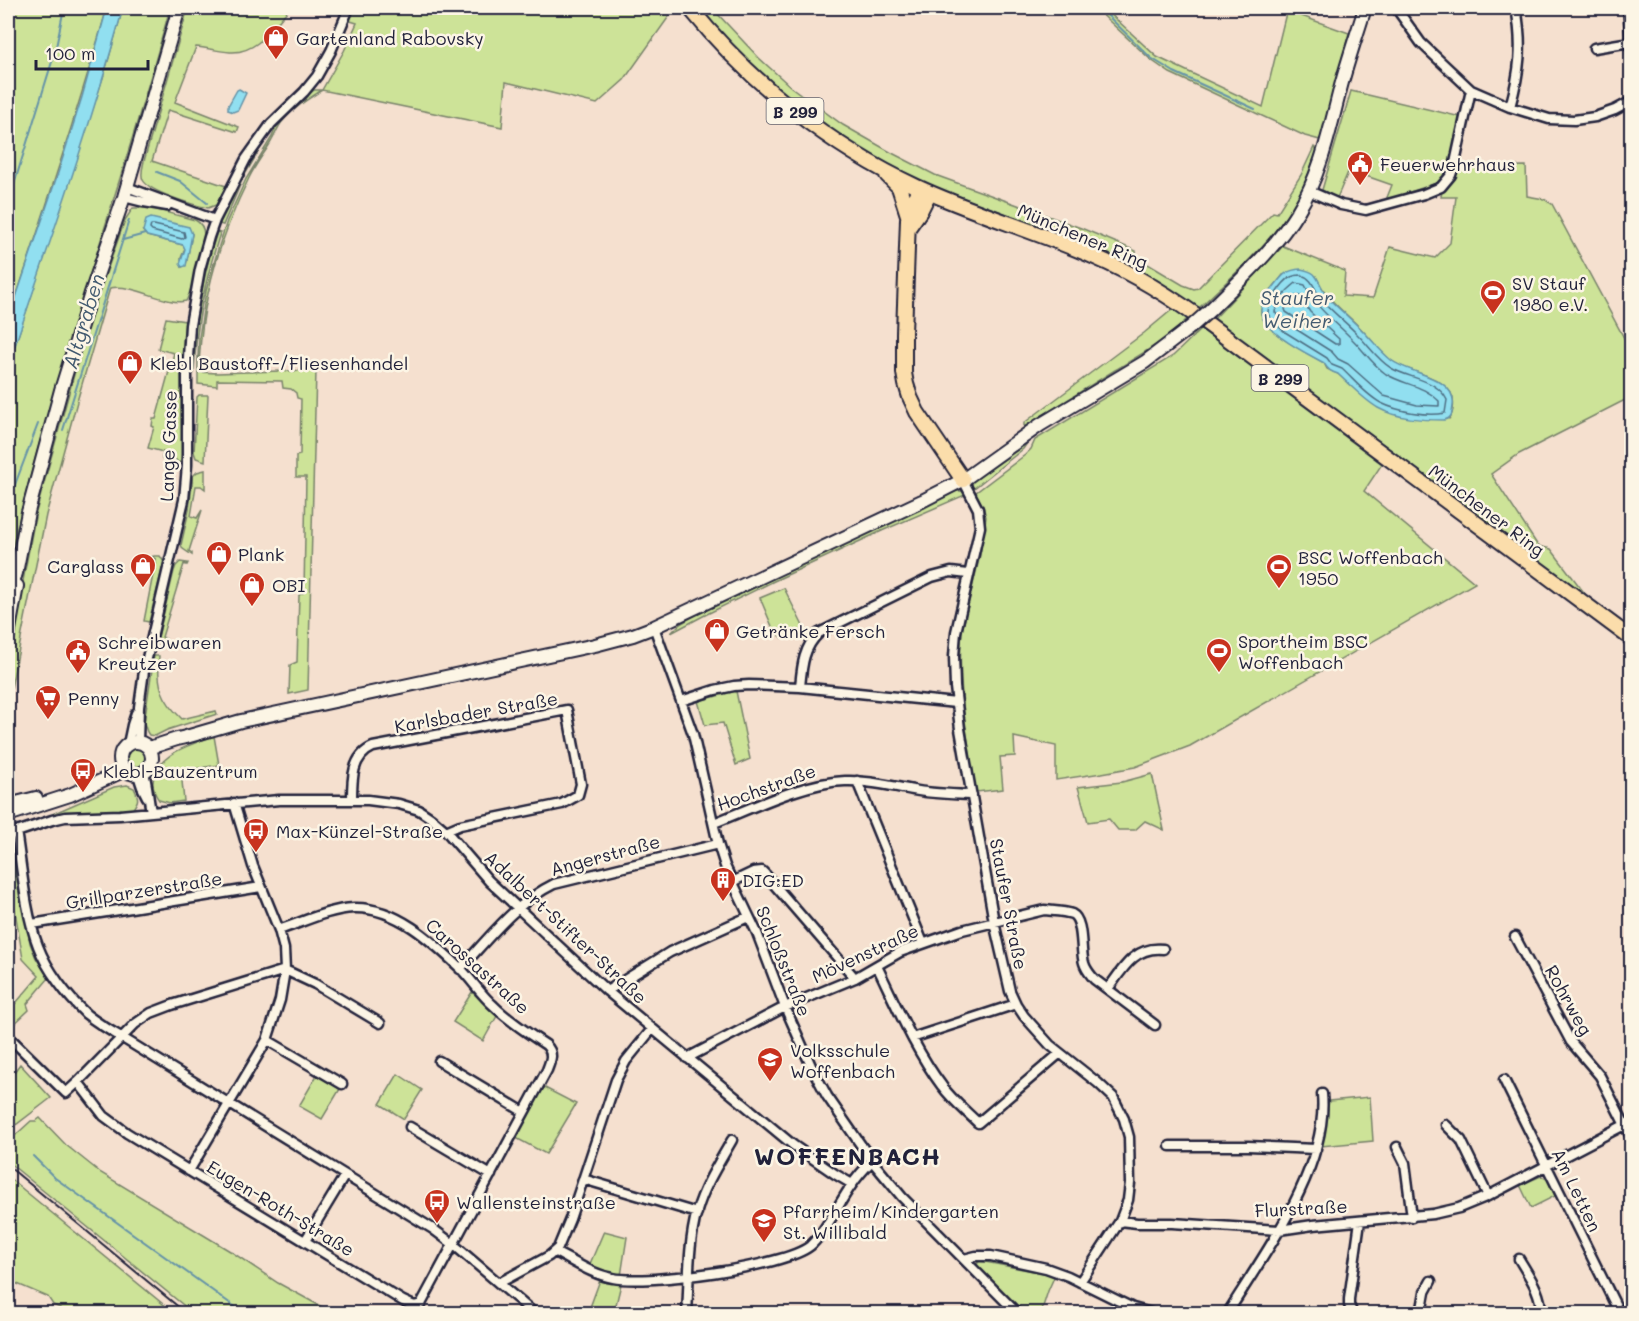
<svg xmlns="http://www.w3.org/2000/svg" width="1639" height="1321" viewBox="0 0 1639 1321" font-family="Mali,sans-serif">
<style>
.green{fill:#cde398;stroke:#78826a;stroke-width:1.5;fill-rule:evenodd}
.water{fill:#91dff0;stroke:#6593a8;stroke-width:1.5}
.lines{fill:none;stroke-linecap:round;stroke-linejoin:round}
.shore{stroke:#4e6e83;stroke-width:1.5}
.stream{stroke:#6593a8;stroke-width:2}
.street-casing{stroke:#22223b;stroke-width:13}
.secondary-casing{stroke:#22223b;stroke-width:16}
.primary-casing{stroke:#22223b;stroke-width:18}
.street{stroke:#fcf5e5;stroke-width:8}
.secondary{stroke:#fcf5e5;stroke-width:12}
.primary{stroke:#fbddab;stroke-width:14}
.rail{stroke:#22223b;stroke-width:2}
.secondary-bridge-casing{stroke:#22223b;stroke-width:16;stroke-linecap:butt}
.secondary-bridge{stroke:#fcf5e5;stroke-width:12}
.labels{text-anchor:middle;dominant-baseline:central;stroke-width:5;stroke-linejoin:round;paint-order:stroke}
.shield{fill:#fcf5e5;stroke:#63616e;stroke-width:1.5}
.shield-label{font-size:16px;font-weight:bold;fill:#22223b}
.poi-label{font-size:18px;fill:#22223b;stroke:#fcf5e5;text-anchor:start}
.street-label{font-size:18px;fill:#22223b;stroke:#fcf5e5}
.water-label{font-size:20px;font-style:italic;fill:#435b71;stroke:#fcf5e5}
.district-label{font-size:24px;font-weight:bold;letter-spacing:1.5px;fill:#22223b;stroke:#fcf5e5}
</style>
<rect width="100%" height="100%" fill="#f5e0cf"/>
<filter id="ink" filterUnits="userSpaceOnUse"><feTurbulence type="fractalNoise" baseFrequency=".0167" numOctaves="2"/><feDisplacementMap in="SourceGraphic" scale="12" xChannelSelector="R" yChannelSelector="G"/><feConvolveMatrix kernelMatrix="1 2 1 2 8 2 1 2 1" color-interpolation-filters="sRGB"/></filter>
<g filter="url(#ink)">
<!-- green -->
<path class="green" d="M8 8H107C77 113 43 217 8 321Z
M123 8H170C120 195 51 377 8 566V366L70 180 106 68Z
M188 8H294L289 9C272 28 257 54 230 52 218 51 207 48 196 47L175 102 239 127 237 132 168 110 152 161 226 186 216 205 208 208C194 205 149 192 143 180 140 174 143 167 144 161Z
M352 8H507V13L526 8H675L624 80 597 104 506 82 502 127 322 90C308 99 292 109 282 122 277 128 275 136 271 142 264 154 255 165 249 178 219 239 200 304 199 372L217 373 316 370 308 690 289 694 290 665 297 662 299 595 304 592 306 477H296V456L300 455 301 399 297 398 296 393 291 389 283 388 282 381 217 380V386L198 384V356L199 338 206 291 219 246 227 221 246 179 272 137 277 124 314 90H322L344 51 357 23 347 20Z
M697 8H712L759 58 791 87 843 125 892 153 935 175 1081 228 1136 251V257L1183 285 1194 289 1198 288 1273 212 1277 213 1301 175 1314 147 1317 150C1309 174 1300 200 1283 221 1259 253 1228 280 1199 308 1156 281 1114 255 1067 236 1015 215 960 200 910 176 846 145 786 102 737 51 723 37 710 22 697 8Z
M1095 8H1104L1157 57 1263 107 1287 9 1284 8H1293V13L1349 33 1320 140 1305 136 1170 73 1151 60Z
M1351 91 1461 117 1451 167 1440 182 1386 200 1392 185 1349 170 1337 198 1322 190Z
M261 147 243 178 223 225 219 224C229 200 241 163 261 147Z
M1526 166 1527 196 1544 199 1552 204 1631 351V397L1519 454 1491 474 1538 546 1551 549 1589 599 1390 449 1212 321 1283 246 1345 271 1343 296 1373 298 1390 247 1435 258 1450 243 1456 197H1441L1442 190 1456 167ZM1283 275 1316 276C1327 302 1346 312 1364 332 1374 342 1382 355 1393 362 1412 374 1437 373 1451 393 1455 400 1454 413 1449 419L1351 386 1338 374 1327 369 1324 363C1309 354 1260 331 1261 311 1262 297 1276 285 1283 275Z
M133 208H150L195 220C201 223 204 228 204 235 204 245 191 292 186 301 166 306 134 283 110 288L78 398 46 515 8 703V660L36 512 88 324 125 220ZM143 231 192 234 186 265 182 267 181 258 185 248 183 245 147 236Z
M217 232 220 233C205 281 196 322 194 373H191C194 324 202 278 217 232Z
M1174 308 1187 319C1167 340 1140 355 1115 370 1085 389 1055 408 1024 427V423L1144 333Z
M166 318 185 321 181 372 182 452 181 461 178 463 176 460 171 462 162 459 163 452 148 448 154 427 152 426 153 419H156L174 353 158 349Z
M1201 329 1382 464 1364 491 1475 583 1190 746 1135 767 1102 773 1056 780V746L1014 737 1015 756 1000 757 1003 789 976 792C968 739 956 684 962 631L980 555 986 517 983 506 975 493 1025 455 1031 449 1035 440 1173 356Z
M199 395H208L205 461 196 458 194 452 197 397Z
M1032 436 1023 449 973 489 972 486 973 480Z
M205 470V489L201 486H196L191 516 197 518 202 510 189 551 192 553V555L183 549 181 545 189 510 193 476 197 472Z
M957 491H963L965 495 884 530 774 581 705 615 671 633 680 624 701 612Z
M154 556H160L164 562 149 622 144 621 156 559 151 557Z
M180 562 188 563 187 565 184 564 162 637 166 639 164 641H160L158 637 174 571 176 566Z
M784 588 806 632 801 634C793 632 789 632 783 638L774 631 760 598Z
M154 656H159C157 685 161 699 182 719L216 711 217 714 167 730 155 736 149 735 147 732 144 723Z
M736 691 750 759 736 765 723 723 705 725 698 701Z
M214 736 219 765 181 771 184 801 170 803 159 800C153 792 151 783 155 773 165 751 193 744 214 736Z
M124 759a11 11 0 1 1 22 0a11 11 0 1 1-22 0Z
M1152 774 1164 830 1145 821 1135 830H1118L1109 819 1088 822 1078 787 1122 782Z
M127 785 134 788C140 800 138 801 132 810L50 815 114 787Z
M8 843C14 846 15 852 17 859L30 943 36 958 49 978 27 1004 29 1010 10 1028 8 1026V1009L16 1003 39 976 23 959 8 869Z
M472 992 497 1016 483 1041 453 1022Z
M20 1064 51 1098 17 1124 8 1128V1080Z
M398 1074 422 1090 404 1119 380 1104Z
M317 1075 340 1089 322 1119 299 1106Z
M543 1087 576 1104 546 1154 516 1138Z
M1370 1097 1373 1141 1321 1146 1329 1101Z
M40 1118 66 1145 101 1173 230 1251 278 1283 333 1313H193L8 1162V1142L31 1121H36Z
M1541 1176 1547 1179 1555 1196 1531 1208 1520 1185Z
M8 1177 174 1313H58L60 1308 53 1305 48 1297 8 1280Z
M604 1231 627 1237 621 1276 605 1273 589 1266Z
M980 1261 1055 1275 1048 1291 1041 1313H1021L977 1266 978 1262Z
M600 1280 621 1284 614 1313H604L589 1310Z"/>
<!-- water -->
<path class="water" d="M107 8H123C90 129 48 247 8 366V321L58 173 82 97Z
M239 89 246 93 238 110 233 112 228 110V106L237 90Z
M151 218 189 227 192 234 186 266 182 267 180 264 185 249 183 245 147 236 143 231 146 220Z
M1301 269C1306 270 1310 271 1314 274 1320 280 1322 291 1328 298 1339 309 1351 319 1362 330 1372 340 1380 351 1391 360 1408 374 1457 376 1453 406 1452 414 1452 418 1444 420 1422 420 1398 419 1378 408 1364 400 1350 385 1338 374 1331 372 1328 370 1324 363 1308 354 1260 331 1261 310 1261 303 1267 295 1272 289 1282 277 1284 270 1301 269Z"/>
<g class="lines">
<!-- shore -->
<path class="shore" d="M151 225H154L184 232 185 237 182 239 152 231 150 229Z
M1301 275C1313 278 1314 289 1321 299 1332 312 1347 323 1358 335 1369 346 1378 360 1391 368 1410 379 1437 379 1447 400L1445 413C1428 417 1397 411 1381 403 1366 395 1354 380 1342 369L1332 365 1327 358 1285 332 1275 324 1268 314C1267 304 1282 282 1291 277 1295 275 1297 275 1301 275Z
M1296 283 1305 285C1316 309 1335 321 1353 340 1364 351 1373 365 1386 374 1404 385 1424 385 1439 401V406L1417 405 1384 396 1348 364 1338 359 1332 352 1280 319 1275 312C1277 301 1287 290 1296 283Z
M1296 296H1300L1310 312 1339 339V344H1335L1286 312 1285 309Z"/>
<!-- stream -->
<path class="stream" d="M1100 8 1151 58 1174 72 1255 109
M157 172 180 181 207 203
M8 204 55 52 64 8
M123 240 145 234
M63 430 129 220
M8 503 38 424
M33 1156 55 1178 245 1314"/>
<defs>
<path id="street" d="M1396 8 1421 43 1471 90 1510 107 1549 119 1574 120 1595 117 1615 110 1632 101
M1628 8 1632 54
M1594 48 1630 42
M1510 107C1520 71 1523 45 1516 8
M127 187 215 220
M1309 191 1341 205 1366 210 1424 194 1441 187 1451 175 1455 163 1471 90
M124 197 144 202 167 206
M963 480 978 509 980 527 956 632 954 656 955 687 960 729 994 922 1010 991 1016 1004 1024 1016 1050 1045 1098 1083 1113 1097 1124 1119 1129 1137 1130 1183 1128 1200 1120 1221 1080 1282
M654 627 693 734 718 844 725 866 757 933 785 1007 812 1068 827 1096 872 1161 902 1197 1018 1314
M800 687C802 666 803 648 819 633L932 577 951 572 968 574
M681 701 715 690 734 686 749 685 800 687 956 703
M138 742 139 707 144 671 184 500 187 465V374L190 325 200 269 209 237 215 220 246 159 271 124 304 92 317 76 331 51 349 8
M128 744 132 725 136 713
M144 773C148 786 148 798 151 811
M138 775 142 787 147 797
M857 781 923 943
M352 799C352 779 352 756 373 747L567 710 581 784 578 795 562 804 460 825 446 831
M714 823C752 808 805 782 845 781 868 780 890 786 913 790 932 794 953 794 972 795
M16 831C22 868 25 912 38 946 47 970 67 996 86 1014 97 1023 109 1030 121 1037L433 1229 453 1244 535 1314
M8 835 52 820 65 817 120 815 279 800H368L399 804 419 810 431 818 446 831 489 881 607 991 793 1145 835 1174 852 1184
M732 882 753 872 762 871 765 874 855 978
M32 924 261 887
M1515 937 1571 1042 1600 1076 1632 1139
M877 966C897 1007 915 1050 942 1086 952 1100 966 1111 978 1123L1059 1054
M460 969C489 938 515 903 554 884L718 844
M1108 989C1123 968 1135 946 1163 949
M607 991 670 952 748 917
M8 1036 66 1093 78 1082 135 1024 151 1013 172 1005 285 970 315 984 380 1023
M912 1038 1016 1004
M267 1040 342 1084
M687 1058 785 1007 855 978 900 952 962 930 1044 910C1052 911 1064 911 1072 914 1084 920 1080 951 1084 963 1086 970 1090 974 1094 979L1155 1025
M439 1061 524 1112
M1504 1080 1620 1314
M78 1082 104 1116 127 1133 403 1301 414 1306 421 1304 547 1070C551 1060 554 1053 546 1045 528 1033 509 1021 494 1006 481 995 472 980 460 968 432 941 396 907 354 908 329 909 303 922 279 930
M1446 1125 1461 1140 1488 1196
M410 1127 491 1175
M1170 1146H1248L1316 1149
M1397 1147 1405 1163 1412 1217
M189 1171 267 1040 280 1000 285 970 284 949 279 930 253 866 234 803
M583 1179 697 1213
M1120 1221 1137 1223H1172L1279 1230 1313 1225 1433 1214 1459 1208 1488 1196 1632 1121
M305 1241 345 1175
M555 1252C573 1261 593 1275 613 1278 647 1285 784 1267 810 1246 825 1233 839 1203 851 1186 857 1177 864 1169 872 1161
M964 1259 976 1256H991L1046 1268 1068 1276 1133 1308 1155 1314
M1519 1259C1529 1276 1542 1293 1541 1314
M499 1283 549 1256 558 1248 570 1219 616 1080 626 1061 652 1029
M687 1314C689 1280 688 1244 697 1211 704 1186 719 1163 732 1140
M1227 1314C1264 1254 1329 1167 1322 1094
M1353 1314 1349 1305V1299L1360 1221
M1421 1314 1425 1292 1431 1281"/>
<path id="secondary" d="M1210 310C1241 279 1275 249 1298 211 1321 174 1330 128 1341 86 1348 60 1357 34 1365 8
M8 596 16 573 28 512 61 390 91 293 124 197 179 8
M8 635 17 586
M120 758a16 16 0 1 1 32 0a16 16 0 1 1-32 0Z
M149 748 177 739 186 737 241 721 595 645 633 635 654 627 922 501 963 480 1040 425 1145 362 1192 326
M8 805 36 798
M8 815 70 795 125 770"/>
<path id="primary" d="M690 8C751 83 829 146 917 187 975 214 1037 231 1095 257 1137 275 1176 300 1212 327L1632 639
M887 175 899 187 908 215
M919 188 912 204 908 219 904 333V373L906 384 910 397 917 412 963 480
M908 228 920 211 929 193"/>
</defs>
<!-- street casing -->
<use href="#street" class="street-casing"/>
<!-- secondary casing -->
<use href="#secondary" class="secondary-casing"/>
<!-- primary casing -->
<use href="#primary" class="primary-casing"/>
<!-- street -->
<use href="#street" class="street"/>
<!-- secondary -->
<use href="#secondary" class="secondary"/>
<!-- primary -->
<use href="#primary" class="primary"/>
<!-- rail -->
<path class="rail" d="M8 1166 187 1314"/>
<defs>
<path id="secondary-bridge" d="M1192 326 1210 310"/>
</defs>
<!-- secondary-bridge casing -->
<use href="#secondary-bridge" class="secondary-bridge-casing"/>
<!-- secondary-bridge -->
<use href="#secondary-bridge" class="secondary-bridge"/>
</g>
</g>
<!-- icons -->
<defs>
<symbol id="shop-pin" viewBox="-11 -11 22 30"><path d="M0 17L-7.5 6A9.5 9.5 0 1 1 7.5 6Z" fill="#c8321e" stroke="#fcf5e5"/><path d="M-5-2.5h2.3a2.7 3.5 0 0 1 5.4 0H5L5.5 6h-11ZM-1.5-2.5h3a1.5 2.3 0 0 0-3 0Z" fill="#fff"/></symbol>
<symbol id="civic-pin" viewBox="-11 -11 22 30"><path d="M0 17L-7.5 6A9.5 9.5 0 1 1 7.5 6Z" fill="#c8321e" stroke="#fcf5e5"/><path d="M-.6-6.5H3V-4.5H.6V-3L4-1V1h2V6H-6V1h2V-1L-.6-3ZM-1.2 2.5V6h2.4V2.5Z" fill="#fff"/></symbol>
<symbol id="stadium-pin" viewBox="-11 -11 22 30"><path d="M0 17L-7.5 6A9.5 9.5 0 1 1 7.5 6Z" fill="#c8321e" stroke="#fcf5e5"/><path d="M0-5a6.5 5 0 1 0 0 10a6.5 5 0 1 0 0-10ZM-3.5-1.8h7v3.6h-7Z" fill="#fff"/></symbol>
<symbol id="supermarket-pin" viewBox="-11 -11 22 30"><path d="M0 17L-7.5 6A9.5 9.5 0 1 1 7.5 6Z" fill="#c8321e" stroke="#fcf5e5"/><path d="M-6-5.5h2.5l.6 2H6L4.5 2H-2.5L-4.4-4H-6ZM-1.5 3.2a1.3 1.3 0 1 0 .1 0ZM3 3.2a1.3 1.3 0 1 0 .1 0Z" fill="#fff"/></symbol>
<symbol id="bus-pin" viewBox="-11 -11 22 30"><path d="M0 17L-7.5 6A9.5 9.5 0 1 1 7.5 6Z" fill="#c8321e" stroke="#fcf5e5"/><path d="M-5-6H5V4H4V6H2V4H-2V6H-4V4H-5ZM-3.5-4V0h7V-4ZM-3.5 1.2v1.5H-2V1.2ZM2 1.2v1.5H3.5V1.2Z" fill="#fff"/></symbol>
<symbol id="building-pin" viewBox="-11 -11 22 30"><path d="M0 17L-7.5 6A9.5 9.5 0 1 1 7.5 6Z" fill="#c8321e" stroke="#fcf5e5"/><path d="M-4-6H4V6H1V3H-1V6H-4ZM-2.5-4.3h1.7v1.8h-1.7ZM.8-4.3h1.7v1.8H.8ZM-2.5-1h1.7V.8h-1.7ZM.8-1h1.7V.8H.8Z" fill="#fff"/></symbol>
<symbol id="school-pin" viewBox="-11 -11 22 30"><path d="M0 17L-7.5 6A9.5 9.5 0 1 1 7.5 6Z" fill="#c8321e" stroke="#fcf5e5"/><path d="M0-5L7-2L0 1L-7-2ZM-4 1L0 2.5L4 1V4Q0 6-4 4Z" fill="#fff"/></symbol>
</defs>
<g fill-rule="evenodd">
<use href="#shop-pin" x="261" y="23" width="30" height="40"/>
<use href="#civic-pin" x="1345" y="149" width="30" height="40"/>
<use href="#stadium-pin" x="1478" y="278" width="30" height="40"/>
<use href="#shop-pin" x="115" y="348" width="30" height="40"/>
<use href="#shop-pin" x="204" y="539" width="30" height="40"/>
<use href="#shop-pin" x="128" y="551" width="30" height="40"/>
<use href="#stadium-pin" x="1264" y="552" width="30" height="40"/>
<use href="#shop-pin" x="237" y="570" width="30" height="40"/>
<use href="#shop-pin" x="702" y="616" width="30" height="40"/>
<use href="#stadium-pin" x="1204" y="636" width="30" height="40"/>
<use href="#civic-pin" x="63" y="637" width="30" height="40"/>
<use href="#supermarket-pin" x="33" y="683" width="30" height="40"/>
<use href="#bus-pin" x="68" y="756" width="30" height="40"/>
<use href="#bus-pin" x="241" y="816" width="30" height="40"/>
<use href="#building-pin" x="708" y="865" width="30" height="40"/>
<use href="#school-pin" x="755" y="1045" width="30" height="40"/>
<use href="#bus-pin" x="422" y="1187" width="30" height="40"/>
<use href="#school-pin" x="749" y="1206" width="30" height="40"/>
</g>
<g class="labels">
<!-- shield labels -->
<g class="shield">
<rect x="766.5" y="98" width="57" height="26" rx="4.5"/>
<rect x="1251.5" y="365" width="57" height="26" rx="4.5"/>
</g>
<g class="shield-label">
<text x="795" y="111">B 299</text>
<text x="1280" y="378">B 299</text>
</g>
<!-- poi labels -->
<g class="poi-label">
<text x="296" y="38">Gartenland Rabovsky</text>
<text x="1380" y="164">Feuerwehrhaus</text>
<text x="1512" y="283">SV Stauf<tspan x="1512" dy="21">1980 e.V.</tspan></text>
<text x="150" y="363">Klebl Baustoff-/Fliesenhandel</text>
<text x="238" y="554">Plank</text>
<text x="1298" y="557">BSC Woffenbach<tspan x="1298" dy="21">1950</tspan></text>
<text x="124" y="566" text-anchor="end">Carglass</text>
<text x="272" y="585">OBI</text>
<text x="736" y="631">Getränke Fersch</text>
<text x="1238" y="641">Sportheim BSC<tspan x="1238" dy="21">Woffenbach</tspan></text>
<text x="98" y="642">Schreibwaren<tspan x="98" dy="21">Kreutzer</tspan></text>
<text x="68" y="698">Penny</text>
<text x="103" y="771">Klebl-Bauzentrum</text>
<text x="276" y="831">Max-Künzel-Straße</text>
<text x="742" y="880">DIG:ED</text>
<text x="790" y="1050">Volksschule<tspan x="790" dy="21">Woffenbach</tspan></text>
<text x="456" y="1202">Wallensteinstraße</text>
<text x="783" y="1211">Pfarrheim/Kindergarten<tspan x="783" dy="21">St. Willibald</tspan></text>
</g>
<!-- street labels -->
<g class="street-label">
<text transform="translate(1083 236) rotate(23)">Münchener Ring</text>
<text transform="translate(168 446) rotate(-88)">Lange Gasse</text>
<text transform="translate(1487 510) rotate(37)">Münchener Ring</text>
<text transform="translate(476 712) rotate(-10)">Karlsbader Straße</text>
<text transform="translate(766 787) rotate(-20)">Hochstraße</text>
<text transform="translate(605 855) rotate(-15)">Angerstraße</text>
<text transform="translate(144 890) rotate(-9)">Grillparzerstraße</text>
<text transform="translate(1009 904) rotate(79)">Staufer Straße</text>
<text transform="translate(566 927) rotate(43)">Adalbert-Stifter-Straße</text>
<text transform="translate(865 953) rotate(-25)">Mövenstraße</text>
<text transform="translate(784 961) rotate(68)">Schloßstraße</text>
<text transform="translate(478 966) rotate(42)">Carossastraße</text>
<text transform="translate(1569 1000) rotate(61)">Rohrweg</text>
<text transform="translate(1577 1190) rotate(64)">Am Letten</text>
<text transform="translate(281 1208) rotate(31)">Eugen-Roth-Straße</text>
<text transform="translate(1301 1208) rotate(-3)">Flurstraße</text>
</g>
<!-- water labels -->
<g class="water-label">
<text x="1297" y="297">Staufer<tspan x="1297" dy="23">Weiher</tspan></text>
<text transform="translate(83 321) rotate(-73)">Altgraben</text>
</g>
<!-- district labels -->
<g class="district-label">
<text x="848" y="1155">WOFFENBACH</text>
</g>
</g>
<!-- margin -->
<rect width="1639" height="1321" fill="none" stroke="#fcf5e5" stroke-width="30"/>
<rect x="15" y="15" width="1609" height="1291" fill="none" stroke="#22223b" stroke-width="2" filter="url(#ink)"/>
<!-- scale -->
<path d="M36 60v9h112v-9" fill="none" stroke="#22223b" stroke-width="3"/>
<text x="45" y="60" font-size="18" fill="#22223b" stroke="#fcf5e5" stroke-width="4.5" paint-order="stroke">100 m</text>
</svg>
